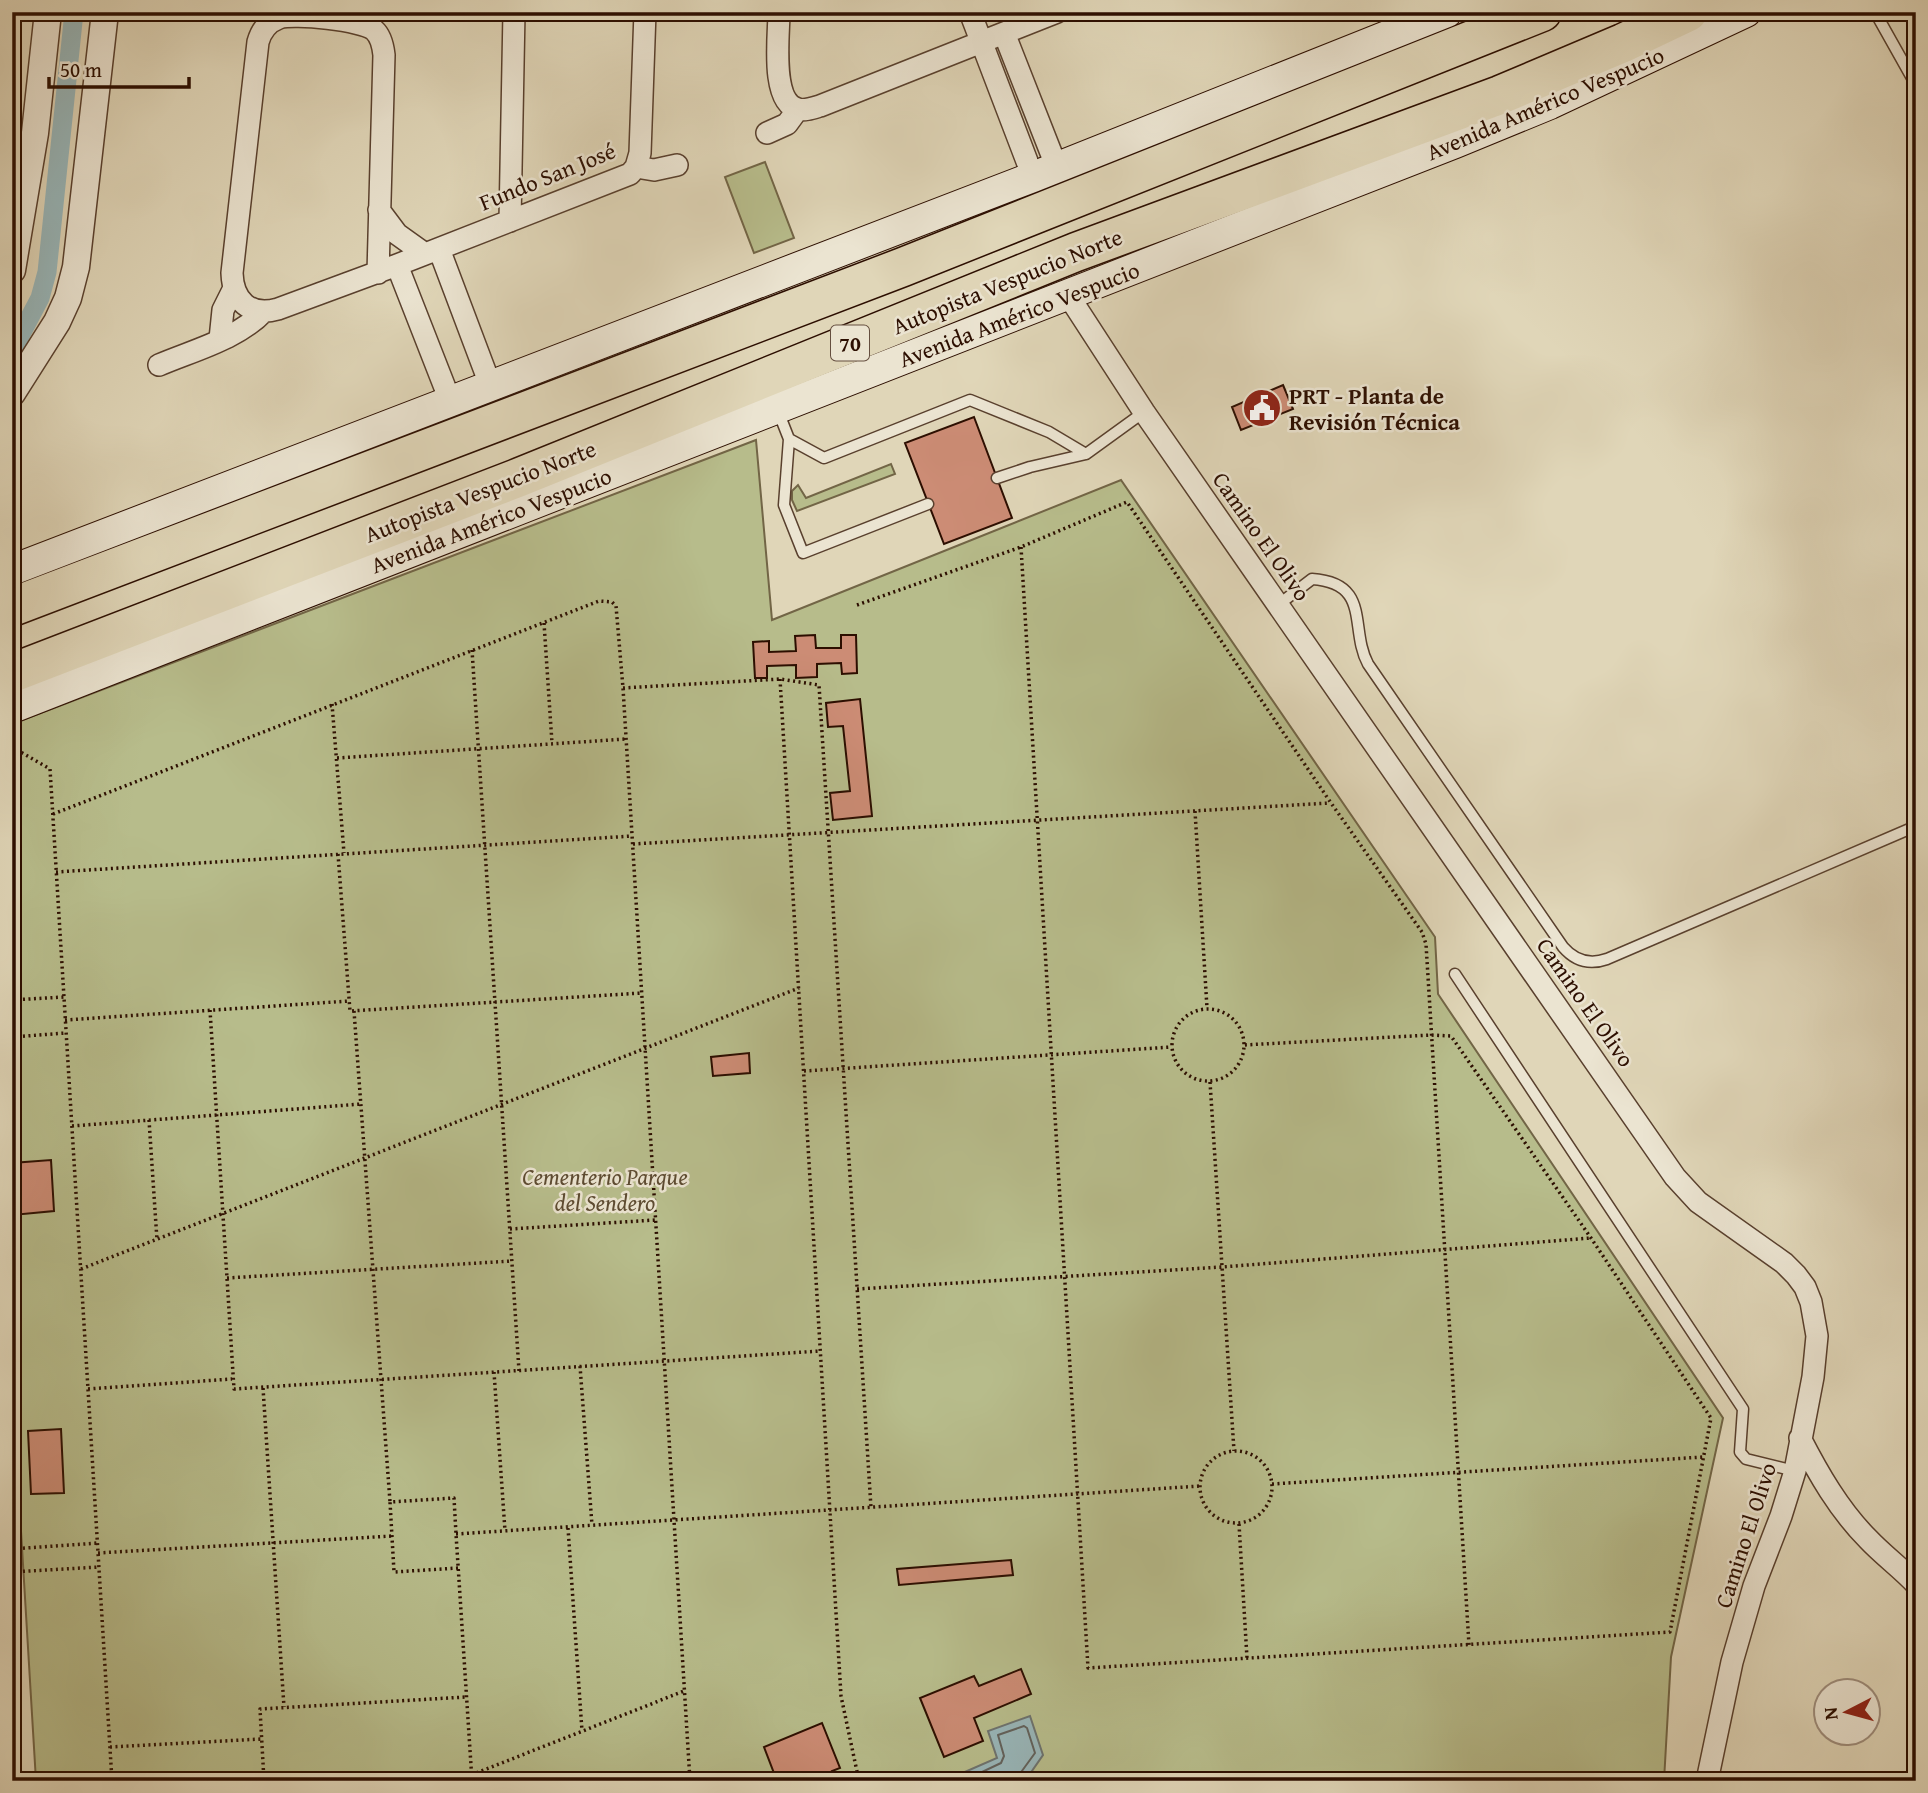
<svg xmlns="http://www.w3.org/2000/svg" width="1928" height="1793" viewBox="0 0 1928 1793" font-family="'Gentium Book Plus',serif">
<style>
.green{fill:#b7bc8b;stroke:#726546;stroke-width:2}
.water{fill:#98b6b9;stroke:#6d736f;stroke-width:2}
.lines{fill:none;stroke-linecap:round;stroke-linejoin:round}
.shore{stroke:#62625c;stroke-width:2}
.canal{stroke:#98b6b9;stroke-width:19}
.building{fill:#cc8c75;stroke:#2c0e00;stroke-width:2}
.service-casing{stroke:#59402e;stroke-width:13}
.minor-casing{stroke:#59402e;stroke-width:24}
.tertiary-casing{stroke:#59402e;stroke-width:29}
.secondary-casing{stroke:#2c0e00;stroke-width:32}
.motorway-casing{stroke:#2c0e00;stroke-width:41}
.path{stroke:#2c0e00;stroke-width:3.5;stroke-dasharray:2 3.5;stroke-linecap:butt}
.service{stroke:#ebe4d1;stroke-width:10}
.minor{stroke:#ebe4d1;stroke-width:21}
.tertiary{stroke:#ebe4d1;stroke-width:26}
.secondary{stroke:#ebe4d1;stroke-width:30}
.motorway{stroke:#e0d6b8;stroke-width:38}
.labels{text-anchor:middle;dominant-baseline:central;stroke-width:5;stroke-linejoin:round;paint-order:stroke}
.shield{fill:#ebe4d1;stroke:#654e3f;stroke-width:2}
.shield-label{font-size:21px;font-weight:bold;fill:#2c0e00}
.street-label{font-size:23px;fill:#2c0e00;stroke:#ebe4d1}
.poi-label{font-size:23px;font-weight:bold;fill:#2c0e00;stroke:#ebe4d1;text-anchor:start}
.park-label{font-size:23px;font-style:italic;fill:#5d4b31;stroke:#ebe4d1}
</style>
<rect width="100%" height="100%" fill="#e0d6b8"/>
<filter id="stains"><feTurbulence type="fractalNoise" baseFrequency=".00286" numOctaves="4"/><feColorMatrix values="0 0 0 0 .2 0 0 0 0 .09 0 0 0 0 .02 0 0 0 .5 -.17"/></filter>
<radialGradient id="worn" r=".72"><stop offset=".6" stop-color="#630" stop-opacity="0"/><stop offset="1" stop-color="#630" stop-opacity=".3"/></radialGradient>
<!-- green -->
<path class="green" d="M765 162 794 238 754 253 725 177Z
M756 440 772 620 1121 480 1435 937 1438 994 1723 1418 1671 1657 1664 1781H36L12 1381V724Z
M891 464 895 474 797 511 792 500V491L798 485 806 498Z"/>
<!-- water -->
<path class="water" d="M1030 1716 1043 1755 1025 1781H953L951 1778 997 1758 988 1731Z"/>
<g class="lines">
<!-- shore -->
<path class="shore" d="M963 1781 1001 1763 1004 1756 998 1735 1024 1726 1027 1728 1035 1753 1019 1775 1018 1781"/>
<!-- canal -->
<path class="canal" d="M12 351 40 298 47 272 74 12"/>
</g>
<!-- building -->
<path class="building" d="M1283 385 1293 409 1241 430 1232 407Z
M974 417 1012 518 944 544 905 443Z
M815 635 816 648H841V635H856L857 673 842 674 841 663 817 664V677L796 678V665L767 666V678H755L753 642 769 641V652L796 651 795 636Z
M860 699 872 816 833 820 830 793 850 791 843 726 828 727 826 703Z
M749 1053 750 1073 713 1076 711 1057Z
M51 1160 54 1211 13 1215 12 1163Z
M61 1429 64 1493 31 1494 28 1431Z
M1011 1560 1013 1575 899 1585 897 1569Z
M1021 1669 1031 1694 974 1718 983 1741 944 1757 920 1698 974 1676 979 1686Z
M822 1723 840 1768 832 1771 836 1781H777L764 1747Z"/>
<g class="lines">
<defs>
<path id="service" d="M1875 12 1916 85
M778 411 789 439 784 505 803 553 928 504
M789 439 824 458 970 400 1049 432 1086 454
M997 478 1030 467 1086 454 1144 412
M1278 605 1312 579C1372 583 1349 629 1368 664L1563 947C1575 961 1590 965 1607 959L1914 827
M1455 974 1743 1409 1740 1452 1746 1459 1795 1471"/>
<path id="minor" d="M779 12C779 35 770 102 798 109 805 111 813 108 820 106L1057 12
M970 12 1033 177
M1004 33 1057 168
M767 133 787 124 798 109
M636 167 654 170 677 165
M379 210 397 234 425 254
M510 221 514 12
M439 249 491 387
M397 265 451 403
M378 273 384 55C383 46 381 36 374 30 363 20 293 13 279 18 268 22 261 31 258 42L232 273C233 301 250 317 278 309L397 265 630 174 636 167 640 153 645 12
M1068 295 1144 412 1675 1177 1698 1202 1784 1263 1796 1275 1805 1287 1811 1302 1817 1336 1813 1377 1795 1471 1781 1516 1754 1586 1732 1662 1707 1781
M220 339 223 310 234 288
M159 365C194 350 238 339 264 311
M1800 1438C1818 1473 1839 1510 1868 1539 1883 1555 1901 1568 1916 1584"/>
<path id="tertiary" d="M12 270 35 133 48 12
M12 393 57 322 68 298 76 267 105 12"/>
<path id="secondary" d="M12 570 1033 177 1447 12
M12 708 1455 143 1550 104 1746 12"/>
<path id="motorway" d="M12 607 903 267 1542 12
M12 673 520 477 1076 252 1500 95 1623 43 1688 12"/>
</defs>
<!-- service casing -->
<use href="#service" class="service-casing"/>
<!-- minor casing -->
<use href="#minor" class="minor-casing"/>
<!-- tertiary casing -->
<use href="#tertiary" class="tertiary-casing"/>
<!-- secondary casing -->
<use href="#secondary" class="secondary-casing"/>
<!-- motorway casing -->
<use href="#motorway" class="motorway-casing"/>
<!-- path -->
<path class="path" d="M1021 547 1088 1668 1670 1632 1711 1418 1591 1238 1451 1036 1431 1035 1244 1045
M857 605 1021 547 1127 502 1331 803 1422 932 1426 944 1469 1645
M544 623 552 743
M472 650 519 1371
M780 679 841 1696 859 1781
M623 688 780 679 819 685 871 1508
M332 704 344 853
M12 747 50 769 112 1781
M337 758 626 739
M1195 811 1207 1008
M53 814 599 601 612 602 616 606 623 688 690 1781
M633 844 1329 803
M338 854 350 1011 642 993
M56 872 632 836
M12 1000 64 997
M1172 1045a36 36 0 1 1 72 0a36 36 0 1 1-72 0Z
M210 1010 234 1389 820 1351
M354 1011 390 1502
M65 1020 349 1001
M12 1037 66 1033
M804 1071 1171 1047
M1210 1082 1234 1451
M149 1120 157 1240
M72 1126 361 1104
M510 1229 655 1220
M81 1269 799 988
M227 1278 512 1261
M857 1289 1222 1267 1591 1238
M580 1366 592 1525
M494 1372 505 1531
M263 1388 284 1707
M88 1389 232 1379
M1200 1487a36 36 0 1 1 72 0a36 36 0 1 1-72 0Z
M1272 1484 1703 1457
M1239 1524 1247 1658
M568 1528 582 1731
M456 1534 1200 1486
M12 1549 98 1543
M98 1553 392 1536
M458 1568 394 1572 390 1502 454 1498 456 1534 472 1781
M12 1572 99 1567
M110 1747 261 1739
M264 1781 260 1709 466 1697
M456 1781 684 1691
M677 1781 688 1776"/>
<!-- service -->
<use href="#service" class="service"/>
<!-- minor -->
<use href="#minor" class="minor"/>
<!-- tertiary -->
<use href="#tertiary" class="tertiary"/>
<!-- secondary -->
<use href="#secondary" class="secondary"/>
<!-- motorway -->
<use href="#motorway" class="motorway"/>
</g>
<!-- icons -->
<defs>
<symbol id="civic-disc" viewBox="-11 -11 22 22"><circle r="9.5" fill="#8f2418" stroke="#ebe4d1"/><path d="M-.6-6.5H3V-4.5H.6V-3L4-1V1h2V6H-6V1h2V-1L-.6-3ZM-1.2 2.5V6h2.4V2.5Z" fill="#fff"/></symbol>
</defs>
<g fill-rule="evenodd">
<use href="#civic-disc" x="1240" y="386" width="44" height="44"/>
</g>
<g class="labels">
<!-- shield labels -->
<rect class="shield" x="831" y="325.5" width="38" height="35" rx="5"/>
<g class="shield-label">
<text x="850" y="343">70</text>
</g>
<!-- street labels -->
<g class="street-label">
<text transform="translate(1545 103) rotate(-23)">Avenida Américo Vespucio</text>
<text transform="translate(547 176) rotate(-22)">Fundo San José</text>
<text transform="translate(1007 281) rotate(-22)">Autopista Vespucio Norte</text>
<text transform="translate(1019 314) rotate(-21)">Avenida Américo Vespucio</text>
<text transform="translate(480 491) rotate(-21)">Autopista Vespucio Norte</text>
<text transform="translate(491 520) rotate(-21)">Avenida Américo Vespucio</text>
<text transform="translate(1262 536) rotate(55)">Camino El Olivo</text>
<text transform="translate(1586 1002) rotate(55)">Camino El Olivo</text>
<text transform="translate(1745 1535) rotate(-72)">Camino El Olivo</text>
</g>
<!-- poi labels -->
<g class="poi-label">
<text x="1289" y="395">PRT - Planta de<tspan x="1289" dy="26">Revisión Técnica</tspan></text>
</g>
<!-- park labels -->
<g class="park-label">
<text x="605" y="1176">Cementerio Parque<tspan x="605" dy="26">del Sendero</tspan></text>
</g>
</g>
<!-- margin -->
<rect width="1928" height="1793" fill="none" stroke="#e0d6b8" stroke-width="42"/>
<rect x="14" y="14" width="1900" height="1765" fill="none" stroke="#2c0e00" stroke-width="3.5"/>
<rect x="21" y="21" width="1886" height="1751" fill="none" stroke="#2c0e00" stroke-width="2"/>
<!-- north arrow -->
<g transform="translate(1847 1712) rotate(264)"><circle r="33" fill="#ebe4d1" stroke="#9f8e7d" stroke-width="2"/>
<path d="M0-5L12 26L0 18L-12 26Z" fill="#8f2418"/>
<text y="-10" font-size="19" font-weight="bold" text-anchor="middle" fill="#2c0e00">N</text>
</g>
<!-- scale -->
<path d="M49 77v10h140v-10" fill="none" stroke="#2c0e00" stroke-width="3.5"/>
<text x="60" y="77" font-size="21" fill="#2c0e00" stroke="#ebe4d1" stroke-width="5" paint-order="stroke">50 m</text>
<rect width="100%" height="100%" filter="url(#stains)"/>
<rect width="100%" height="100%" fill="url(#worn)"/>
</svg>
